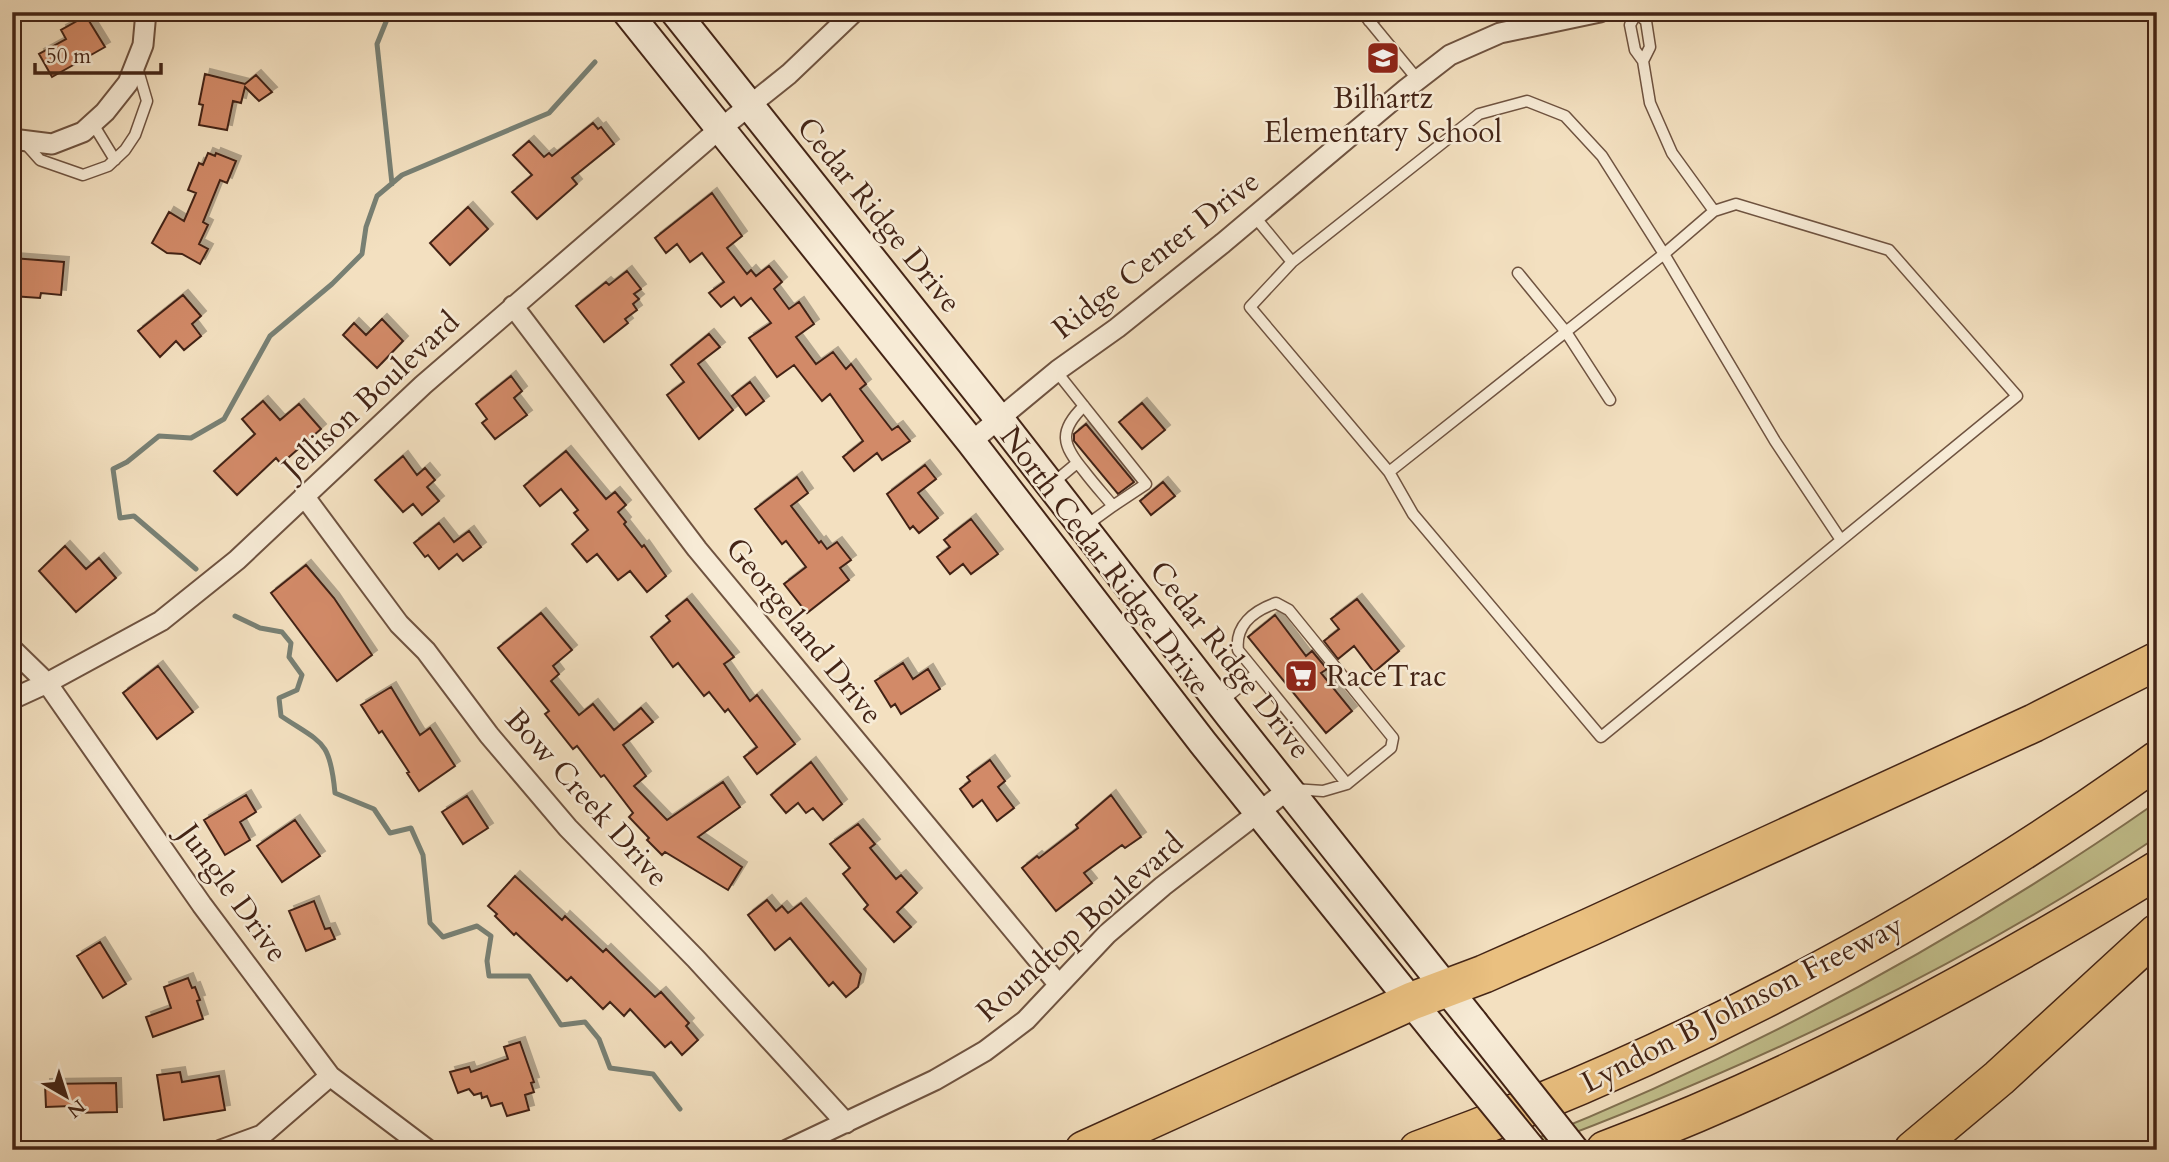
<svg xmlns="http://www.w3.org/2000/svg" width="2169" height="1162" viewBox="0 0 2169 1162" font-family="Cardo,serif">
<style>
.green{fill:#c2c08d;stroke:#827252;stroke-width:2}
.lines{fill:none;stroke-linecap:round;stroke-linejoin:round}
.stream{stroke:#788074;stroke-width:5}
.building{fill:#d28a68;stroke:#432416;stroke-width:2;filter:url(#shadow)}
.lane-casing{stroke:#6f5340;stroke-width:13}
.street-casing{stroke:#6f5340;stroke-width:23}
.secondary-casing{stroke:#432416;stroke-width:32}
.highway-casing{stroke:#432416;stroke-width:40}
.lane{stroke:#f7ebd6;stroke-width:10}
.street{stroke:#f7ebd6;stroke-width:19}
.secondary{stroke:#f7ebd6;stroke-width:28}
.highway{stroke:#eac080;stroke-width:37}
.secondary-bridge-casing{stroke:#432416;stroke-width:32;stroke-linecap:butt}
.secondary-bridge{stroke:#f7ebd6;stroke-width:28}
.labels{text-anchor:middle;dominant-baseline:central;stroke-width:5;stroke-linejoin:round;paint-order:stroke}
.poi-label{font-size:30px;fill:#432416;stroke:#f7ebd6}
.street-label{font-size:30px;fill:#432416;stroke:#f7ebd6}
</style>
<defs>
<filter id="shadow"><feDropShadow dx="5" dy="-5" stdDeviation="0" flood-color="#0004"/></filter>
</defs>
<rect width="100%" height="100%" fill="#f3e0c0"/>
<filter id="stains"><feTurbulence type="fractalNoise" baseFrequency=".00286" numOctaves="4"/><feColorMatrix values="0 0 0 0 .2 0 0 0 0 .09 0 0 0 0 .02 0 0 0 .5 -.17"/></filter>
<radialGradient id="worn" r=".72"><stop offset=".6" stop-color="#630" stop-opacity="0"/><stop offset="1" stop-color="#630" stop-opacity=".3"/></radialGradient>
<!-- green -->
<path class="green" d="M2157 802V837C1961 969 1749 1068 1529 1150H1508C1738 1060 1955 943 2157 802Z"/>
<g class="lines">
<!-- stream -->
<path class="stream" d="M390 12 377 44 392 184
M196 569 134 516 120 518 113 469 127 462 159 436 191 438 224 419 270 336 332 284 362 254 366 227 377 196 402 175 549 113 595 62
M235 616 260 628 282 632 291 643 289 657 302 675 297 690 279 698 281 716C323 744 330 740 335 793L374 809 390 833 411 828 423 855 430 923 443 937 477 926 491 936 487 961 489 976H529L561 1025 585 1022 599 1039 610 1068 653 1074 680 1109"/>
</g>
<!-- building -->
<path class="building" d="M86 16 105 47 52 77 39 54 66 39 61 30Z
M205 74 245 84 256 75 272 92 259 101 245 87 241 103 233 101 227 130 199 125 203 105 199 104Z
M593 123 598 129 601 127 614 144 572 178 577 184 537 219 512 192 532 175 513 155 529 141 544 157 549 153 552 156Z
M208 153 215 156 216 153 236 161 227 183 220 180 203 222 208 225 199 244 208 249 200 264 182 254 167 253 152 243 169 212 184 221 196 193 188 190 199 163 203 165Z
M712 193 742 236 727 248 747 274 751 270 756 276 769 266 782 282 774 289 789 309 799 302 814 324 796 337 816 364 833 352 846 369 851 364 866 384 860 389 892 430 898 426 910 441 882 460 877 453 854 471 843 457 863 441 830 394 822 401 794 365 777 377 749 338 771 323 751 298 741 306 734 297 721 307 709 293 724 282 702 253 690 262 677 244 666 253 655 238Z
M468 207 488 229 450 265 430 243Z
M12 258 64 262 61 295 41 293 40 298 12 296Z
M627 271 641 289 634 294 639 299 633 304 637 310 625 319 628 323 604 342 576 306 606 282 609 285Z
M183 295 201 316 192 324 201 336 184 350 176 341 160 357 138 331Z
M382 319 403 341 377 368 343 335 354 323 366 335Z
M709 334 720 347 698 364 733 410 699 439 667 395 684 382 671 365Z
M511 376 522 391 514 398 527 415 495 439 482 423 487 419 476 404Z
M750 382 764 401 746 415 732 396Z
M263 401 280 420 299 404 321 429 281 464 276 458 237 495 214 471 255 434 242 419Z
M1142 403 1165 430 1142 449 1119 422Z
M1086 424 1134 482 1118 494 1074 441V434Z
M566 451 606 499 615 492 626 505 618 512 626 522 624 524 642 547 644 545 666 576 647 592 630 571 618 580 597 554 587 562 572 544 588 530 574 513 578 510 561 489 540 506 524 486Z
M403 456 417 475 425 468 435 480 427 487 439 501 422 515 413 504 403 512 375 480Z
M925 465 936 479 918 493 938 518 919 533 913 526 910 529 887 494Z
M797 477 808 493 791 506 819 543 821 541 827 549 837 542 851 560 840 568 849 580 807 613 784 584 806 567 786 541 782 544 755 509Z
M1163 482 1175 496 1151 515 1140 501Z
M971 519 998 554 971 574 963 564 950 574 937 557 950 547 944 540Z
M439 523 454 542 469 531 481 547 463 561 457 554 439 569 428 555 425 557 414 543Z
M65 546 86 569 99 558 116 578 76 612 39 571Z
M306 565 334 598 372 655 337 681 271 593Z
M687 599 734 657 724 664 750 701 757 695 795 744 757 774 744 757 757 747 728 709 725 712 709 692 704 696 678 663 673 667 651 637 670 621 666 616Z
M1357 599 1399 651 1374 672 1354 646 1338 659 1324 641 1339 629 1331 619Z
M541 613 572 650 553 666 559 674 551 681 579 715 593 704 614 730 641 708 653 722 623 745 646 776 634 786 667 820 723 782 740 807 698 837 742 867 728 890 665 852 662 855 647 840 649 838 629 817 633 813 604 775 601 777 577 746 573 749 545 714 549 711 498 648Z
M1275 615 1306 656 1312 651 1327 669 1321 673 1352 711 1326 733 1248 637Z
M903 663 913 679 928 669 940 689 901 714 895 704 891 707 875 681Z
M158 666 193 712 157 739 123 693Z
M391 687 420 735 430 728 455 766 419 791 407 773 409 772 382 731 379 733 361 705Z
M990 760 1005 781 998 787 1014 808 997 821 982 800 973 807 960 789 970 781 967 777Z
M811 762 842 804 823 820 813 808 806 813 798 803 786 813 771 795Z
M246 795 256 812 240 822 250 840 225 855 204 820Z
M1111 795 1141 837 1125 848 1122 845 1084 873 1092 883 1056 911 1022 868 1037 856 1039 858 1078 828 1076 825Z
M467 796 488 828 463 844 442 812Z
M295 820 320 856 282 882 257 846Z
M858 824 875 844 870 848 896 879 901 875 917 893 897 912 911 927 894 942 864 909 868 905 843 874 850 868 830 844Z
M515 876 562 920 565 916 603 952 606 949 655 997 661 992 689 1023 686 1026 698 1040 682 1055 671 1042 665 1047 630 1009 624 1016 610 1002 603 1009 571 977 567 981 516 933 514 935 495 916 497 914 488 906Z
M767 900 776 911 782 906 788 913 801 903 861 974 858 987 846 997 833 982 829 986 790 938 775 950 748 915Z
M314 901 325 929 330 928 335 939 306 951 289 911Z
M100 942 126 984 103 998 77 956Z
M188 978 192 988 195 987 200 1000 197 1001 203 1019 153 1037 146 1017 171 1008 164 987Z
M520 1042 534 1082 531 1083 534 1092 525 1095 529 1110 507 1116 502 1103 491 1106 487 1096 482 1098 481 1093 474 1095 469 1089 458 1093 450 1072 469 1067 471 1072 508 1059 504 1047Z
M180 1072 182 1082 219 1076 225 1110 164 1120 157 1075Z
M116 1083 117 1112 71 1113V1106L46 1107 45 1084Z"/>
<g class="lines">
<defs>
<path id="lane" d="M1362 12 1418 80
M1635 12 1646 21 1650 47 1643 61
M1636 14 1630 25 1635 50 1643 61 1650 103 1672 153 1714 211
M1369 21 1385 12
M93 124 115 160
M24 142 40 160 83 175 108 166 125 150 135 135 147 101 137 67
M1255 217 1292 262 1250 307 1389 472 1664 254 1602 156 1565 116 1527 101 1479 114 1292 262
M1518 273 1566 332 1610 400
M1056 371 1146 484 1113 506
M1389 472 1413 514 1601 737 2017 396 1889 250 1736 204 1714 211 1664 254 1775 441 1841 540
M1053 483 1077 463
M1084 527 1113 506C1103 494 1093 483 1084 471 1062 445 1058 431 1084 406
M1222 701 1257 673
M1293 789 1323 791 1347 784 1391 748 1393 738 1289 610 1276 603C1253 611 1235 626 1238 650L1347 784"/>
<path id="street" d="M12 139 52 144 83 132 105 112 128 83 143 45 146 12
M513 306 697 549 1059 985
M971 442 1058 370 1117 328 1223 243 1406 89 1450 55 1500 33 1600 12
M304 496 399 624 426 651 489 735 568 828 696 959 846 1123
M12 649 47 683 202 905 330 1076 428 1150
M12 699 47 683 161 621 237 560 423 385 709 138 789 74 854 12
M221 1150 262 1135 330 1076
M787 1150 935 1080 985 1051 1026 1020 1107 934 1163 886 1289 789"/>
<path id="secondary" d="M627 12 971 442 1203 743 1443 1041
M675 12 1000 420 1230 716 1473 1022"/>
<path id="highway" d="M1084 1150 1412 1001 1484 974 1590 927 2034 723 2157 661
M1418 1150C1684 1053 1927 925 2157 760
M1605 1150C1799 1077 1981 978 2157 870
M1913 1150 1999 1078 2157 933"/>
</defs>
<!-- lane casing -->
<use href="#lane" class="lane-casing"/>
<!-- street casing -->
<use href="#street" class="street-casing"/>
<!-- secondary casing -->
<use href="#secondary" class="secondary-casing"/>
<!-- highway casing -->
<use href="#highway" class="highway-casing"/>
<!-- lane -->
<use href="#lane" class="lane"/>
<!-- street -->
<use href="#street" class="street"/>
<!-- secondary -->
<use href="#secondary" class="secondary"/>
<!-- highway -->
<use href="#highway" class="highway"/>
<defs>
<path id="secondary-bridge" d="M1473 1022 1574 1150
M1443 1041 1532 1150"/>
</defs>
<!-- secondary-bridge casing -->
<use href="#secondary-bridge" class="secondary-bridge-casing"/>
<!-- secondary-bridge -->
<use href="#secondary-bridge" class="secondary-bridge"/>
</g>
<!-- icons -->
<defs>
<symbol id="school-square" viewBox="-11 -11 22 22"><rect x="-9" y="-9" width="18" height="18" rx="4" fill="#8f2418" stroke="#f7ebd6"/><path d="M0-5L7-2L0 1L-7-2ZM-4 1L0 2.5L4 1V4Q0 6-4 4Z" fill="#fff"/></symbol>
<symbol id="supermarket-square" viewBox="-11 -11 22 22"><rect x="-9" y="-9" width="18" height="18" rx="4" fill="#8f2418" stroke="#f7ebd6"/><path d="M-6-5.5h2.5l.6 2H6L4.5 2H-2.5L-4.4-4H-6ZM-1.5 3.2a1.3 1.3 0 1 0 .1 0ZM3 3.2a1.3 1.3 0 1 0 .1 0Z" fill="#fff"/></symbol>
</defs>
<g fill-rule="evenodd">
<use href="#school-square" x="1364" y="39" width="38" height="38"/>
<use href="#supermarket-square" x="1282" y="657" width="38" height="38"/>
</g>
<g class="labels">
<!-- poi labels -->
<g class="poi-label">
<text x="1383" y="98">Bilhartz<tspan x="1383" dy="34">Elementary School</tspan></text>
<text x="1326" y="676" text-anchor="start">RaceTrac</text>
</g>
<!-- street labels -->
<g class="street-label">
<text transform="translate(879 215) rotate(51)">Cedar Ridge Drive</text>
<text transform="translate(1156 255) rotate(-38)">Ridge Center Drive</text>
<text transform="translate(371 395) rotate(-43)">Jellison Boulevard</text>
<text transform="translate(1105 561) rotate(53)">North Cedar Ridge Drive</text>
<text transform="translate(804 631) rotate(51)">Georgeland Drive</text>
<text transform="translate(1230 660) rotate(52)">Cedar Ridge Drive</text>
<text transform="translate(587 798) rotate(48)">Bow Creek Drive</text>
<text transform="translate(233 893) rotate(54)">Jungle Drive</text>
<text transform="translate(1080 927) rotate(-42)">Roundtop Boulevard</text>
<text transform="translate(1742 1004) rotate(-27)">Lyndon B Johnson Freeway</text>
</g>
</g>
<!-- margin -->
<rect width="2169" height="1162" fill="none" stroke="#f3e0c0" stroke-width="42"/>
<rect x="14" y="14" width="2141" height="1134" fill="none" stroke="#432416" stroke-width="3.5"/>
<rect x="21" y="21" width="2127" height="1120" fill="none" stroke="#432416" stroke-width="2"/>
<!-- north arrow -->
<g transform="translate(66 1096) rotate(141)" stroke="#f7ebd6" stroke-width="5" paint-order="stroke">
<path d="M0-5L12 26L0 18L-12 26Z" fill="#432416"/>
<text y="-10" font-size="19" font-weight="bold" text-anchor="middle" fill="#432416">N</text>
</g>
<!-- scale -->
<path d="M35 63v10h126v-10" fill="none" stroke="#432416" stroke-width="3.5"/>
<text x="46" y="63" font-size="21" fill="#432416" stroke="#f7ebd6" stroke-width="5" paint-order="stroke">50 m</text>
<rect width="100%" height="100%" filter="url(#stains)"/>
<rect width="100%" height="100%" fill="url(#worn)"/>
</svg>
